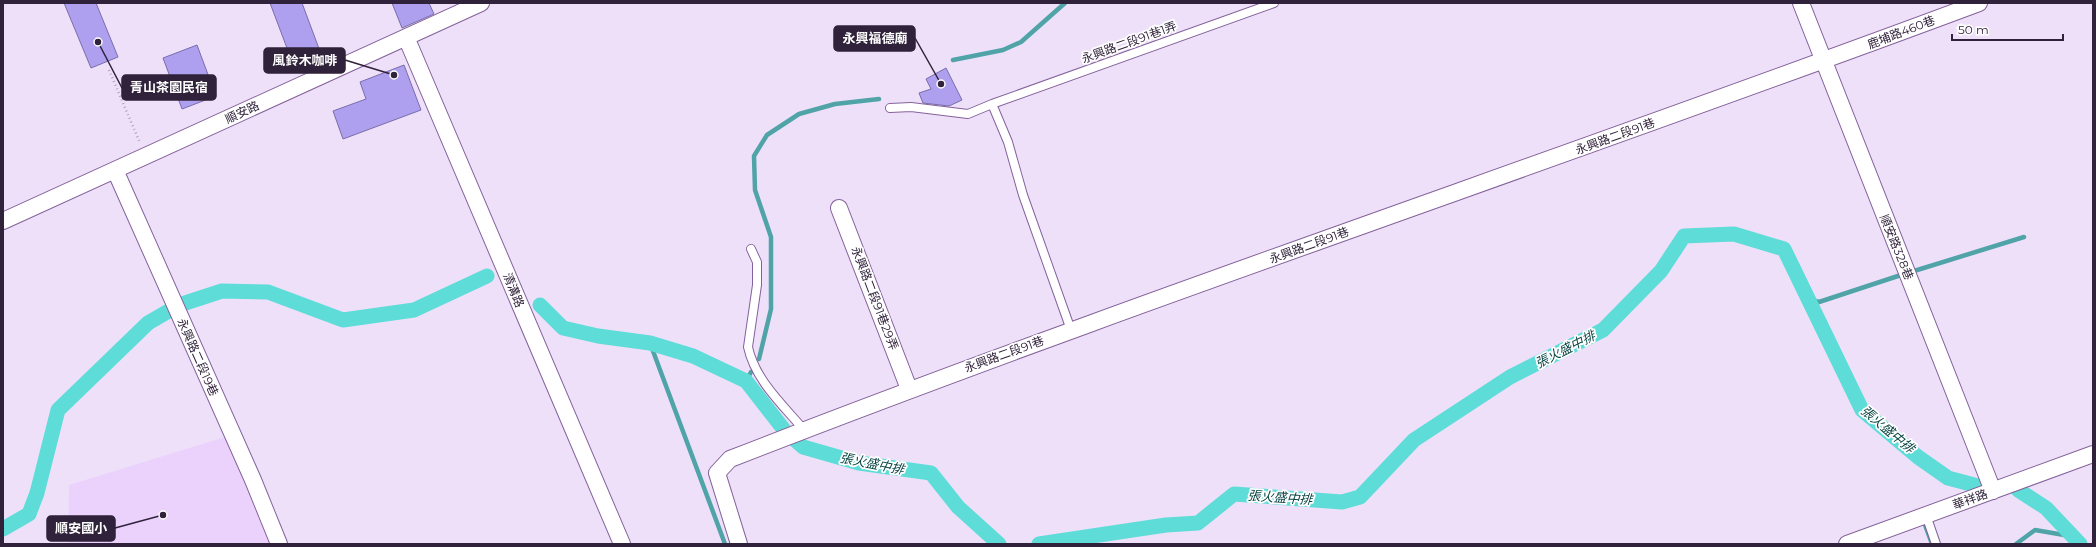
<svg xmlns="http://www.w3.org/2000/svg" width="2096" height="547" viewBox="0 0 2096 547" font-family="Montserrat,'Noto Sans TC',sans-serif">
<style>
.built{fill:#ebd2fc}
.lines{fill:none;stroke-linecap:round;stroke-linejoin:round}
.stream{stroke:#50a4a8;stroke-width:4.5}
.canal{stroke:#5edcd7;stroke-width:15}
.building{fill:#aea0ee;stroke:#786dab}
.service-casing{stroke:#84629b;stroke-width:10}
.minor-casing{stroke:#84629b;stroke-width:18}
.path{stroke:#b2a3bd;stroke-width:2.5;stroke-dasharray:1 3;stroke-linecap:butt}
.service{stroke:#fff;stroke-width:8}
.minor{stroke:#fff;stroke-width:16}
.labels{text-anchor:middle;dominant-baseline:central;stroke-width:3.5;stroke-linejoin:round;paint-order:stroke}
.street-label{font-size:12px;fill:#30223a;stroke:#fff}
.water-label{font-size:13px;font-style:italic;fill:#0a4543;stroke:#fff}
.leader{fill:none;stroke:#30223a;stroke-width:1.5}
.callout-dot{fill:#30223a;stroke:#fff;stroke-width:1.5}
.callout{fill:#30223a;stroke:#30223a;stroke-width:1.5}
.callout-label{font-size:13px;text-anchor:middle;font-weight:bold;fill:#fff}
</style>
<rect width="100%" height="100%" fill="#efe0fa"/>
<!-- built -->
<path class="built" d="M225 437 270 544H68L69 485Z"/>
<g class="lines">
<!-- stream -->
<path class="stream" d="M953 60 1003 50 1021 42 1065 3
M1914 271 2024 237
M1808 299 1819 302 1901 275
M650 343 725 544
M759 359 771 309V237L755 190 754 156 767 135 799 114 835 104 879 99
M746 381 751 372
M1921 523 1924 522 1932 544
M2016 544 2035 530 2070 536"/>
<!-- canal -->
<path class="canal" d="M540 305 563 328 598 336 650 343 693 356 746 381 785 431 803 447 859 463 931 473 958 507 999 544
M2018 490 2046 508 2080 544
M3 529 29 514 37 493 58 410 148 323 179 305 222 291 268 292 343 320 414 310 487 276
M1039 544 1166 525 1198 523 1234 494 1342 502 1360 497 1414 440 1510 377 1603 330 1661 271 1684 236 1734 234 1784 249 1862 410 1918 457 1948 478 1978 486"/>
</g>
<!-- building -->
<path class="building" d="M64 3H96L118 57 91 68Z
M270 3H302L324 62 296 72Z
M392 3H429L434 14 402 28Z
M197 45 216 96 182 109 163 58Z
M404 65 421 110 343 139 333 111 366 99 360 82Z
M946 68 962 100 949 106 923 103 919 93 931 89 926 79Z"/>
<g class="lines">
<defs>
<path id="service" d="M992 104 1008 142 1023 195 1071 330
M890 108 911 107 968 114 992 104 1274 3
M751 249 757 262V285L748 347C755 380 783 405 804 430
M1926 515 1936 544"/>
<path id="minor" d="M1801 3 1993 491
M406 37 622 544
M115 170 253 480 279 544
M839 208 909 389
M3 221 481 3
M739 544 717 473 730 459C1143 298 1564 158 1979 3
M1847 544 2093 454"/>
</defs>
<!-- service casing -->
<use href="#service" class="service-casing"/>
<!-- minor casing -->
<use href="#minor" class="minor-casing"/>
<!-- path -->
<path class="path" d="M109 70 140 143"/>
<!-- service -->
<use href="#service" class="service"/>
<!-- minor -->
<use href="#minor" class="minor"/>
</g>
<g class="labels">
<!-- street labels -->
<g class="street-label">
<text transform="translate(1901 32) rotate(-21)">鹿埔路460巷</text>
<text transform="translate(1129 42) rotate(-20)">永興路二段91巷1弄</text>
<text transform="translate(242 112) rotate(-25)">順安路</text>
<text transform="translate(1615 136) rotate(-20)">永興路二段91巷</text>
<text transform="translate(1309 245) rotate(-20)">永興路二段91巷</text>
<text transform="translate(1897 247) rotate(68)">順安路328巷</text>
<text transform="translate(514 290) rotate(68)">清溝路</text>
<text transform="translate(875 298) rotate(69)">永興路二段91巷29弄</text>
<text transform="translate(1004 354) rotate(-20)">永興路二段91巷</text>
<text transform="translate(198 357) rotate(66)">永興路二段19巷</text>
<text transform="translate(1970 499) rotate(-20)">華祥路</text>
</g>
<!-- water labels -->
<g class="water-label">
<text transform="translate(1565 349) rotate(-27)">張火盛中排</text>
<text transform="translate(1888 429) rotate(40)">張火盛中排</text>
<text transform="translate(872 463) rotate(11)">張火盛中排</text>
<text transform="translate(1280 497) rotate(4)">張火盛中排</text>
</g>
</g>
<!-- callouts -->
<path class="leader" d="M941 84L915 38M394 75L345 60M98 42L122 88M163 515L115 528"/>
<g class="callout-dot">
<circle cx="941" cy="84" r="4"/>
<circle cx="394" cy="75" r="4"/>
<circle cx="98" cy="42" r="4"/>
<circle cx="163" cy="515" r="4"/>
</g>
<g class="callout">
<rect x="834" y="26" width="81" height="25" rx="4"/>
<rect x="264" y="48" width="81" height="25" rx="4"/>
<rect x="122" y="75" width="94" height="25" rx="4"/>
<rect x="47" y="516" width="68" height="25" rx="4"/>
</g>
<g class="callout-label">
<text x="875" y="43">永興福德廟</text>
<text x="305" y="65">風鈴木咖啡</text>
<text x="169" y="92">青山茶園民宿</text>
<text x="81" y="533">順安國小</text>
</g>
<!-- border -->
<rect width="2096" height="547" fill="none" stroke="#30223a" stroke-width="8"/>
<!-- scale -->
<path d="M1952 34v6h111v-6" fill="none" stroke="#30223a" stroke-width="2"/>
<text x="1958" y="34" font-size="12" fill="#30223a" stroke="#ffffff" stroke-width="3" paint-order="stroke">50 m</text>
</svg>
